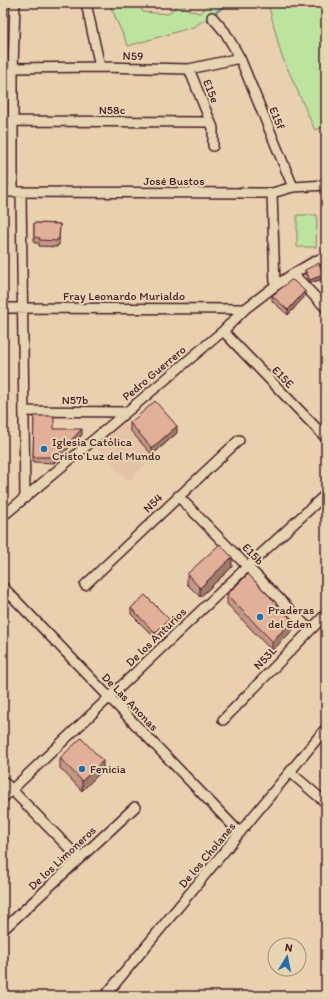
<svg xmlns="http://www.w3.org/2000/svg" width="329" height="999" viewBox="0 0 329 999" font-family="Itim,sans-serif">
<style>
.built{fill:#e4c3a6}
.green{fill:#bde49f;stroke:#848265}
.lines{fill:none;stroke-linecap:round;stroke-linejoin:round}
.stream{stroke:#72909e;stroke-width:2.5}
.minor-casing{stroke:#4a1f2b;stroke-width:12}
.minor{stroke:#e7d4b2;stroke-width:9}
.wall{fill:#c29783;stroke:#4a1f2b}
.shaded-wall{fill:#9e7b6a;stroke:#4a1f2b}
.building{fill:#e2b098;stroke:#4a1f2b}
.poi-dot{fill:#1f6fb2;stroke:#e7d4b2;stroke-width:1.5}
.labels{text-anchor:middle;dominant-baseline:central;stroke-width:4;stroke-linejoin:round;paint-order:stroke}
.street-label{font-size:12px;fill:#4a1f2b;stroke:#e7d4b2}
.poi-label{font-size:12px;fill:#4a1f2b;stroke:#e7d4b2;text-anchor:start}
</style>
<rect width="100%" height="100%" fill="#e9d0af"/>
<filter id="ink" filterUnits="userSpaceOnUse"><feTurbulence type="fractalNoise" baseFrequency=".025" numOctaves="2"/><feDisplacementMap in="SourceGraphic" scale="8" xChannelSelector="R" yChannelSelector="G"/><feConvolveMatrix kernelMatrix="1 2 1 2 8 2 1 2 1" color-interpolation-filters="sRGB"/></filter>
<g filter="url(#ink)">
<!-- built -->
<path class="built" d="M123 422 155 456 128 481 96 447Z"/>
<!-- green -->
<path class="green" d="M109 3H138L143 12 168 14 180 3 189 10 200 13 210 3H232L193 27 128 46Z
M268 3H326V126L315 130 281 54Z
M297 215H317L316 247H297Z"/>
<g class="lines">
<!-- stream -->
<path class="stream" d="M213 16 225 3"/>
<defs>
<path id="minor" d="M86 3 100 67
M212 17 225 32 240 58 293 187
M13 68 100 67 189 69 240 58
M189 69 213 128V146
M13 121 210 122
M3 192 272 193 293 187 326 185
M13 192V68L15 3
M21 192 25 498
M272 193 275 286
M293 274 326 308
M3 308 245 309
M223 331 326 438
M24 411 126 412
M178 496 310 630
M3 516 223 331 245 309 275 286 293 274 315 261 326 257
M85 585 239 440
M3 587 240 833
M223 720 326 614
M290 772 326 803
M3 781 79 858
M3 798 248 566 326 494
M6 927 135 807
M105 996 326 728"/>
</defs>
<!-- minor casing -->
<use href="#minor" class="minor-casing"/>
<!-- minor -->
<use href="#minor" class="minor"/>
</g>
<!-- wall -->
<path class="wall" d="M34 223 60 224 59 245H57V247L39 246V243H34Z
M305 270 323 279 310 283 305 274Z
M272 296H305L288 315 272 301Z
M34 416 54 429 82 435 54 463 33 462Z
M130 423 177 433 152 455 130 430Z
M232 567 200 597 187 584V574Z
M227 595 293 630 272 651 227 604Z
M131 608 169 625 155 638 131 614Z
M60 758 103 770 82 791 60 768Z"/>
<!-- shaded-wall -->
<path class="shaded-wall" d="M323 275V279L310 283V280Z
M305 291V296L288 315V310Z
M177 426V433L152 455V448Z
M82 429V435L54 463V457Z
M232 557V567L200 597V588Z
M169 619V625L155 638V633Z
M293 621V630L272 651V641Z
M103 761V770L82 791V781Z"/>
<!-- building -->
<path class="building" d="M34 223 60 224 59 239H57V241L39 240 40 238 34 237Z
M319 263 323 275 310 280 305 270Z
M291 280 294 281 305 291 288 310 272 296Z
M155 401 177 426 152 448 130 423Z
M34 416H54V429H82L54 457H33Z
M220 544 232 557 200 588 187 574Z
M248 574 293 621 272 641 227 595Z
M145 595 169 619 155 633 131 608Z
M81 738 103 761 82 781 60 758Z"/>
</g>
<!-- markers -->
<g class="poi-dot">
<circle cx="44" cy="449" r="4"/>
<circle cx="260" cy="617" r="4"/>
<circle cx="82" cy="769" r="4"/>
</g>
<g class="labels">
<!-- street labels -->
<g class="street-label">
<text transform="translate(133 56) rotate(1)">N59</text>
<text transform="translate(211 91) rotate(68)">E15e</text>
<text x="112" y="110">N58c</text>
<text transform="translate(277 118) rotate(68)">E15f</text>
<text x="174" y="181">José Bustos</text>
<text x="124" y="296">Fray Leonardo Murialdo</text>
<text transform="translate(154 373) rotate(-40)">Pedro Guerrero</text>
<text transform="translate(283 377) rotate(46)">E15E</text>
<text x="75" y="400">N57b</text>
<text transform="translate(153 503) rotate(-44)">N54</text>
<text transform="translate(253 554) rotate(45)">E15b</text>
<text transform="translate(156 637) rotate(-44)">De los Anturios</text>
<text transform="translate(265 658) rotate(-46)">N53L</text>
<text transform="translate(130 702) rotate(46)">De Las Anonas</text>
<text transform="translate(207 855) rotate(-50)">De los Cholanes</text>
<text transform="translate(62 858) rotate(-43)">De los Limoneros</text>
</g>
<!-- poi labels -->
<g class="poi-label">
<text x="52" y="442">Iglesia Católica<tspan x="52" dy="14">Cristo Luz del Mundo</tspan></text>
<text x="268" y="610">Praderas<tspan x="268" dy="14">del Eden</tspan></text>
<text x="90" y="769">Fenicia</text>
</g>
</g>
<!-- margin -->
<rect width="329" height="999" fill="none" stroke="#e7d4b2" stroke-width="16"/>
<rect x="8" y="8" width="313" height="983" fill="none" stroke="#4a1f2b" stroke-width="1.5" filter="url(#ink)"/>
<!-- north arrow -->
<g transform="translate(287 957) rotate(10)"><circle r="19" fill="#e7d4b2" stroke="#a88c7c"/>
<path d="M0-3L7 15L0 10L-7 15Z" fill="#1f6fb2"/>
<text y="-6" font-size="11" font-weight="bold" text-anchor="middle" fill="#4a1f2b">N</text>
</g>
</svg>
